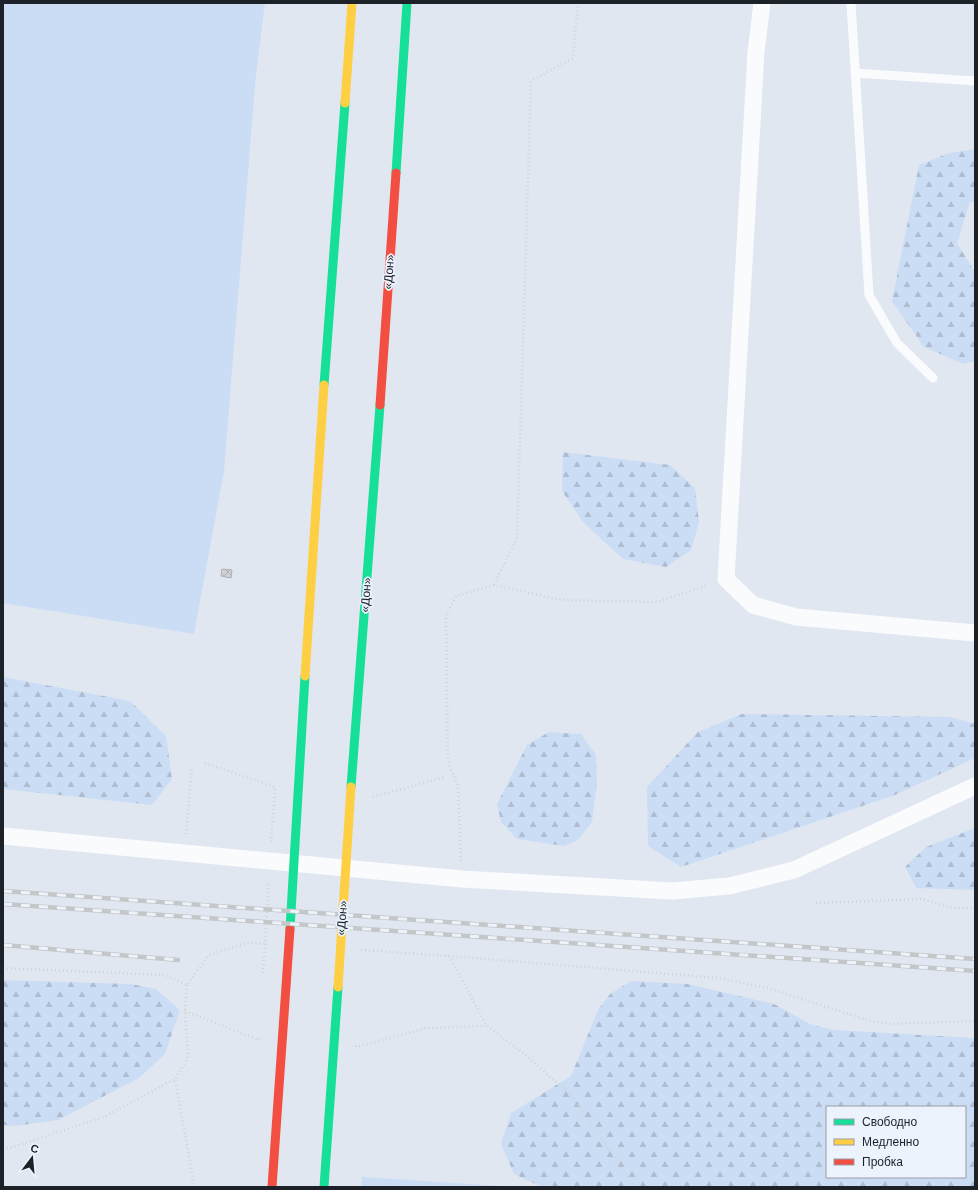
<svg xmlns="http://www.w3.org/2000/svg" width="978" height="1190" viewBox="0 0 978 1190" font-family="Helvetica,sans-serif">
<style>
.grass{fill:#cbddf5}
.forest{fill:url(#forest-firs);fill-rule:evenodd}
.building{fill:url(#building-cross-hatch);stroke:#b0afb2}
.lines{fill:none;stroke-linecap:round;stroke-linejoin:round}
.path{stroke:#d1d3d5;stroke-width:2.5;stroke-dasharray:1 3;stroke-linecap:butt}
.lane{stroke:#fafbfd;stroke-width:9}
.street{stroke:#fafbfd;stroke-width:17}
.fast{stroke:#16e098;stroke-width:9}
.slow{stroke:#ffcf43;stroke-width:9}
.jam{stroke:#f24e42;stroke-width:9}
.rail-casing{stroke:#c4c6c8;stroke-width:4.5}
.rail{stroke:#ecf3fd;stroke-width:3;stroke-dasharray:9;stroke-linecap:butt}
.labels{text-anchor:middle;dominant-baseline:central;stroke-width:3.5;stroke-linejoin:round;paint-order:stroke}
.street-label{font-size:12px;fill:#1d2228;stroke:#ecf3fd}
</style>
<defs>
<pattern id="forest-firs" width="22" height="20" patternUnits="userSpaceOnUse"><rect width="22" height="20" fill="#cbddf5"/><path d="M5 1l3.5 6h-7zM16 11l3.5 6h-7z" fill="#aebdd2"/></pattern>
<pattern id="building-cross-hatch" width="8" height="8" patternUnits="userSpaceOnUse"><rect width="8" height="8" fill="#d1d1d4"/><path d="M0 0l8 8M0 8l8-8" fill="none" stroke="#b3b3b6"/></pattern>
</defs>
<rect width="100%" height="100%" fill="#e0e7f1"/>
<!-- grass -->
<path class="grass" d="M3 3H265L256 74 224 471 194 634 3 603Z
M362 1177 517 1187H361Z"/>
<!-- forest -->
<path class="forest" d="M975 149V202H970L957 243 975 272V361L964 364 924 347 892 301 919 165 949 153Z
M563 452 670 465 695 488 699 522 691 550 666 567 623 559 583 522 562 491Z
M3 677 130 701 166 736 172 779 152 805 3 789Z
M742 714 950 717 975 724V758L895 795 681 867 648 846 647 787 698 732Z
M549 732 581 734 596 755 597 783 592 822 578 840 564 846 517 839 501 822 497 804 527 745Z
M975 828V890L916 888 905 867 926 847Z
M3 980 131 984 156 989 180 1010 165 1054 139 1078 58 1120 15 1126 3 1125Z
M631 981 687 984 774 1004 812 1025 834 1030 975 1038V1187H542L514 1174 501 1144 511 1113 571 1076 598 1010 610 994ZM827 1107H965V1177H827Z"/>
<!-- building -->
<path class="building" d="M222 569 232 570 231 578 221 576Z"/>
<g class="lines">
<!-- path -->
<path class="path" d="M494 585 517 538 531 81 573 58 578 3
M205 763 275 787 271 842
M373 797 445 777
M186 834 192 767
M461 861 458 786 448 761 446 615 456 596 494 585 562 600 657 602 708 585
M816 903 922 899 953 908H975
M361 950 449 956 719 978 768 988 871 1021 888 1024 975 1021
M449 956 487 1026 522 1052 572 1096 635 1187
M3 968 165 975 187 985 209 955 246 943 268 944
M263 973 269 881
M187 985 185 1011 188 1058 175 1079 193 1178 192 1187
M185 1011 259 1040V1038
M356 1046V1047L427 1028 487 1026
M3 1149 10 1148 104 1117 175 1079"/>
<!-- lane -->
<path class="lane" d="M851 3 869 295 897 343 933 378
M855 73 975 81"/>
<!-- street -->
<path class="street" d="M762 3 756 52 726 579 753 605 796 617 975 633
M3 836 462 879 672 891 729 886 794 870 975 786"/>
<!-- fast -->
<path class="fast" d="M396 173 407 3
M324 385 345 103
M351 787 380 405
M290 929 305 676
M324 1187 338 987"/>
<!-- slow -->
<path class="slow" d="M345 103 352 3
M305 676 324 385
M338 987 351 787"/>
<!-- jam -->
<path class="jam" d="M380 405 396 173
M272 1187 290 929"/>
<defs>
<path id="rail" d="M3 891 975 959
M3 904 975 971
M3 945 178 960"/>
</defs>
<!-- rail casing -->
<use href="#rail" class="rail-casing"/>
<!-- rail -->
<use href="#rail" class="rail"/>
</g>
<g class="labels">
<!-- street labels -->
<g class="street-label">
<text transform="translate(389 272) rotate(-86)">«Дон»</text>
<text transform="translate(366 595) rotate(-86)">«Дон»</text>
<text transform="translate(342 918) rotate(-86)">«Дон»</text>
</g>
</g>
<!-- border -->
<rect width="978" height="1190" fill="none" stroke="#1d2228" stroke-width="8"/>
<!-- legend -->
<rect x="826" y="1106" width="140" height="72" fill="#ecf3fd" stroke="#999fa8"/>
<rect x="834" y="1119" width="20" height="6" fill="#16e098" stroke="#999fa8"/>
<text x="862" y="1126" font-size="12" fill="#1d2228">Свободно</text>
<rect x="834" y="1139" width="20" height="6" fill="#ffcf43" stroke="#999fa8"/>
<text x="862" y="1146" font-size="12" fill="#1d2228">Медленно</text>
<rect x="834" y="1159" width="20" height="6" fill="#f24e42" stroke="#999fa8"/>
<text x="862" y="1166" font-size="12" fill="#1d2228">Пробка</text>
<!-- north arrow -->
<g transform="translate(32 1158) rotate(16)" stroke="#ecf3fd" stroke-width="3" paint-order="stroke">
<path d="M0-3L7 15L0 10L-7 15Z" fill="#1d2228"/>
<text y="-6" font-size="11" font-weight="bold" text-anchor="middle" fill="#1d2228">С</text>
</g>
</svg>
